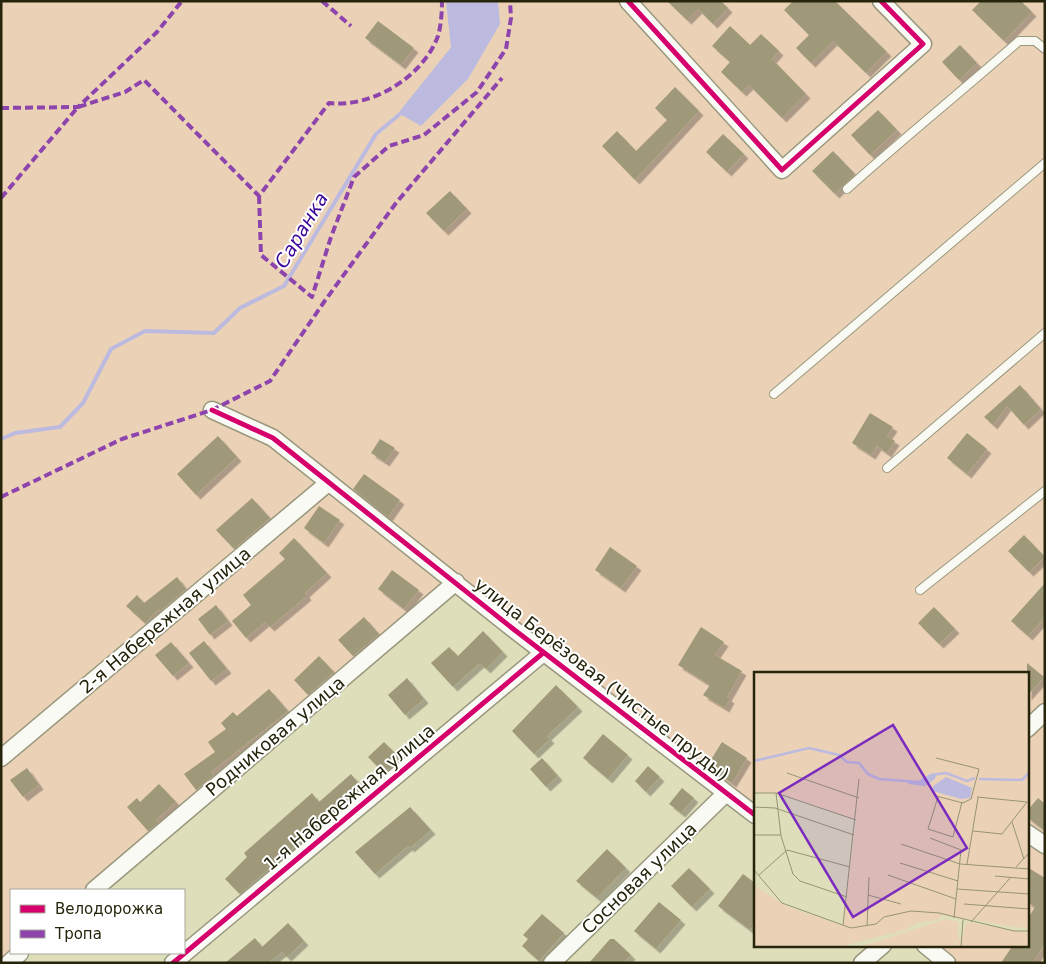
<svg xmlns="http://www.w3.org/2000/svg" width="1046" height="964" viewBox="0 0 1046 964" font-family="'DejaVu Sans',sans-serif">
<style>
.green{fill:#ebd2b7}
.water{fill:#bdbae0}
.lines{fill:none;stroke-linecap:round;stroke-linejoin:round}
.stream{stroke:#bdbae0;stroke-width:4}
.building{fill:#9f997a;filter:url(#shadow)}
.lane-casing{stroke:#99987d;stroke-width:10}
.street-casing{stroke:#99987d;stroke-width:19}
.lane{stroke:#fafaf5;stroke-width:8}
.street{stroke:#fafaf5;stroke-width:16}
.quiet{stroke:#8e44ad;stroke-width:4;stroke-dasharray:8 4;stroke-linecap:butt}
.cycleway-casing{stroke:#fff;stroke-width:8}
.cycleway{stroke:#d6006c;stroke-width:5}
.labels{text-anchor:middle;dominant-baseline:central;stroke-width:4;stroke-linejoin:round;paint-order:stroke}
.street-label{font-size:18px;fill:#26240b;stroke:#fff}
.water-label{font-size:19px;font-style:italic;fill:#3c0698;stroke:#fff}
.inset-river{fill:none;stroke:#bdbae0;stroke-width:2.5}
.inset-road{fill:none;stroke:#959475;stroke-width:1}
.view{fill:#7b2cbf;fill-opacity:0.15;stroke:#7b2cbf;stroke-width:2.5}
.inset-edge{fill:none;stroke:#26240b;stroke-width:2.5}
</style>
<defs>
<filter id="shadow"><feDropShadow dx="4.5" dy="4.5" stdDeviation="0" flood-color="#0004"/></filter>
</defs>
<rect width="100%" height="100%" fill="#dfdebb"/>
<!-- green -->
<path class="green" d="M1 1H1045V963H947L925 945H1027V673H755V815L456 582 94 890H11V953L1 963Z"/>
<!-- water -->
<path class="water" d="M448 1H498L500 24 468 79 421 126 400 114 453 48Z"/>
<g class="lines">
<!-- stream -->
<path class="stream" d="M1 439 15 433 60 427 83 403 111 349 145 331 214 333 240 308 284 286 376 134 400 114 453 48 448 1"/>
</g>
<!-- building -->
<path class="building" d="M667 1H721L728 8 713 24 698 9 687 20Z
M793 1H835L887 52 866 73 833 41 811 63 796 48 809 35 784 10Z
M981 1H1021L1032 12 1004 41 972 10Z
M378 21 414 48 401 65 365 38Z
M730 26 750 45 761 34 779 51 772 59 806 94 782 118 749 85 742 92 721 72 730 62 712 46Z
M960 45 977 63 959 80 942 62Z
M675 87 699 111 635 180 602 146 617 131 636 151 667 120 655 108Z
M878 110 897 130 870 155 851 135Z
M723 134 744 154 727 172 706 152Z
M833 151 855 174 835 194 812 171Z
M450 191 467 209 444 231 426 213Z
M1020 385 1041 409 1024 425 1007 406 993 425 984 417Z
M870 413 893 427 887 436 895 441 887 453 877 446 871 455 852 443Z
M967 433 987 449 967 474 947 458Z
M218 436 237 457 196 495 177 474Z
M380 439 395 448 385 462 371 453Z
M364 474 400 500 388 517 353 489Z
M252 498 270 518 234 549 216 530Z
M319 506 340 520 324 543 304 528Z
M1024 535 1045 557 1029 572 1008 551Z
M294 538 327 573 305 593 307 596 270 627 265 622 246 638 232 621 251 605 243 595 285 559 279 553Z
M610 547 637 566 621 588 595 570Z
M392 570 419 590 404 609 378 589Z
M177 577 186 589 160 611 159 609 145 623 126 606 137 595 144 603Z
M1045 583V617L1028 636 1011 621Z
M216 605 228 621 210 635 198 619Z
M934 607 955 629 939 644 918 623Z
M364 617 379 634 353 656 338 640Z
M701 627 724 642 715 655 742 671 727 697 730 699 725 708 703 695 710 685 678 665Z
M483 631 503 652 486 669 480 663 453 687 431 663 449 647 458 656Z
M204 641 227 669 211 681 189 653Z
M171 642 189 663 173 676 155 655Z
M319 656 334 672 308 695 294 680Z
M1027 663 1044 677 1027 696Z
M407 678 424 699 405 715 388 695Z
M556 685 578 707 547 736 550 739 534 754 512 731Z
M269 689 288 711 211 772 214 775 196 790 184 774 215 752 208 742 226 729 221 723 233 712 237 716Z
M603 734 628 755 608 779 583 758Z
M384 742 401 759 384 773 368 757Z
M722 742 747 758 732 783 707 766Z
M542 758 558 776 546 787 530 769Z
M648 766 660 777 646 792 635 781Z
M27 768 39 785 23 797 10 780Z
M351 774 364 790 345 806 343 804 240 894 225 879 247 857 244 853 312 793 319 802Z
M159 784 176 802 156 820 158 823 148 831 127 807 137 798 140 802Z
M682 788 694 798 681 813 669 804Z
M1038 798 1045 804V831L1027 817V811Z
M410 807 431 830 410 848 408 846 375 874 355 852Z
M607 849 626 868 597 898 576 881Z
M1027 867 1045 878V943L1033 963H1001L1013 945H1027V920L1035 907 1027 902Z
M689 868 710 889 692 907 671 886Z
M743 874 755 883V924L750 930 718 906Z
M659 902 681 920 656 949 634 931Z
M542 914 564 933 539 961 522 946 528 939 523 935Z
M288 923 304 941 287 957 282 952 268 963H225L255 938 262 947Z
M610 939H614L631 955 624 963H589Z"/>
<g class="lines">
<defs>
<path id="lane" d="M847 189C904 138 962 91 1019 41H1035L1045 49
M774 394 1045 163
M887 468 1045 333
M920 590 1045 491"/>
<path id="street" d="M628 1 782 170 923 44 881 1
M212 410 273 438 512 628 755 815
M1027 729 1045 712
M1 758 328 483
M1027 833 1045 845
M94 890 456 582
M925 945 947 963
M9 963 20 953
M173 963 543 653
M552 963 726 793
M862 963 883 945"/>
</defs>
<!-- lane casing -->
<use href="#lane" class="lane-casing"/>
<!-- street casing -->
<use href="#street" class="street-casing"/>
<!-- lane -->
<use href="#lane" class="lane"/>
<!-- street -->
<use href="#street" class="street"/>
<!-- quiet -->
<path class="quiet" d="M322 1 351 26
M1 108 78 107 157 32 182 1
M259 196 261 255 312 297 331 237 354 177 389 146 424 135 477 92 506 49 511 18 510 1
M1 198 78 107 125 92 144 80 259 196 329 103C372 108 423 77 438 36 441 26 442 12 442 1
M1 497 122 439 212 410 270 381 324 302 396 203 502 78"/>
<defs>
<path id="cycleway" d="M628 1 782 170 923 44 881 1
M212 410 273 438 512 628 755 815
M173 963 543 653"/>
</defs>
<!-- cycleway casing -->
<use href="#cycleway" class="cycleway-casing"/>
<!-- cycleway -->
<use href="#cycleway" class="cycleway"/>
</g>
<g class="labels">
<!-- street labels -->
<g class="street-label">
<text transform="translate(165 620) rotate(-40)">2-я Набережная улица</text>
<text transform="translate(602 679) rotate(38)">улица Берёзовая (Чистые пруды)</text>
<text transform="translate(275 736) rotate(-40)">Родниковая улица</text>
<text transform="translate(349 797) rotate(-40)">1-я Набережная улица</text>
<text transform="translate(639 878) rotate(-44)">Сосновая улица</text>
</g>
<!-- water labels -->
<g class="water-label">
<text transform="translate(301 230) rotate(-59)">Саранка</text>
</g>
</g>
<!-- overview -->
<g transform="translate(754 672)">
<rect width="275" height="275" fill="#dfdebb"/>
<path d="M0 0H275V257L189 243 183 248 163 251 151 258 85 275H0V213L34 235 97 256 89 253 102 148 22 121H0ZM192 247 204 250V266L209 265 212 250 275 261V275H202L204 266 199 275H106Z" fill="#ebd2b7"/>
<path d="M177 103H182L181 107 171 114 154 112 153 108 165 110ZM192 105 218 116 216 126 207 127 179 119V114Z" fill="#bdbae0"/>
<path class="inset-river" d="M0 89 55 76 85 83 93 90 105 91 114 102 125 107 165 110 177 103 192 101 213 109 221 106M225 107 268 108 275 101"/>
<path class="inset-road" d="M182 86 225 97 217 127 209 131 182 124M33 101 105 126M0 121H22L102 148M22 121 27 164 39 202 46 209 93 225M184 125 174 157 199 165 208 130M223 125 273 130M0 135 21 136 100 163M258 150 270 187M219 159 248 162 273 130M0 163H27M176 166 207 178 200 246M147 172 206 192 275 197M146 191 204 209M213 192 224 126M262 195 275 181M0 198 28 231 97 256 122 252 130 245 157 239 185 241 260 259H275M5 203 33 178 96 195M134 203 202 227M241 204 275 207M203 217 275 222M114 223 147 232M210 232 275 237M217 250 257 205M89 253 105 107M113 254 115 205M207 275 209 248"/>
<path class="view" d="M139 53 213 176 99 245 25 121Z"/>
<rect width="275" height="275" class="inset-edge"/>
</g>
<!-- border -->
<rect width="1046" height="964" fill="none" stroke="#26240b" stroke-width="5"/>
<!-- legend -->
<rect x="10" y="889" width="175" height="65" fill="#ffffff" stroke="#a8a79d"/>
<rect x="20" y="905" width="25" height="8" fill="#d6006c" stroke="#a8a79d"/>
<text x="55" y="914" font-size="15" fill="#26240b">Велодорожка</text>
<rect x="20" y="930" width="25" height="8" fill="#8e44ad" stroke="#a8a79d"/>
<text x="55" y="939" font-size="15" fill="#26240b">Тропа</text>
</svg>
